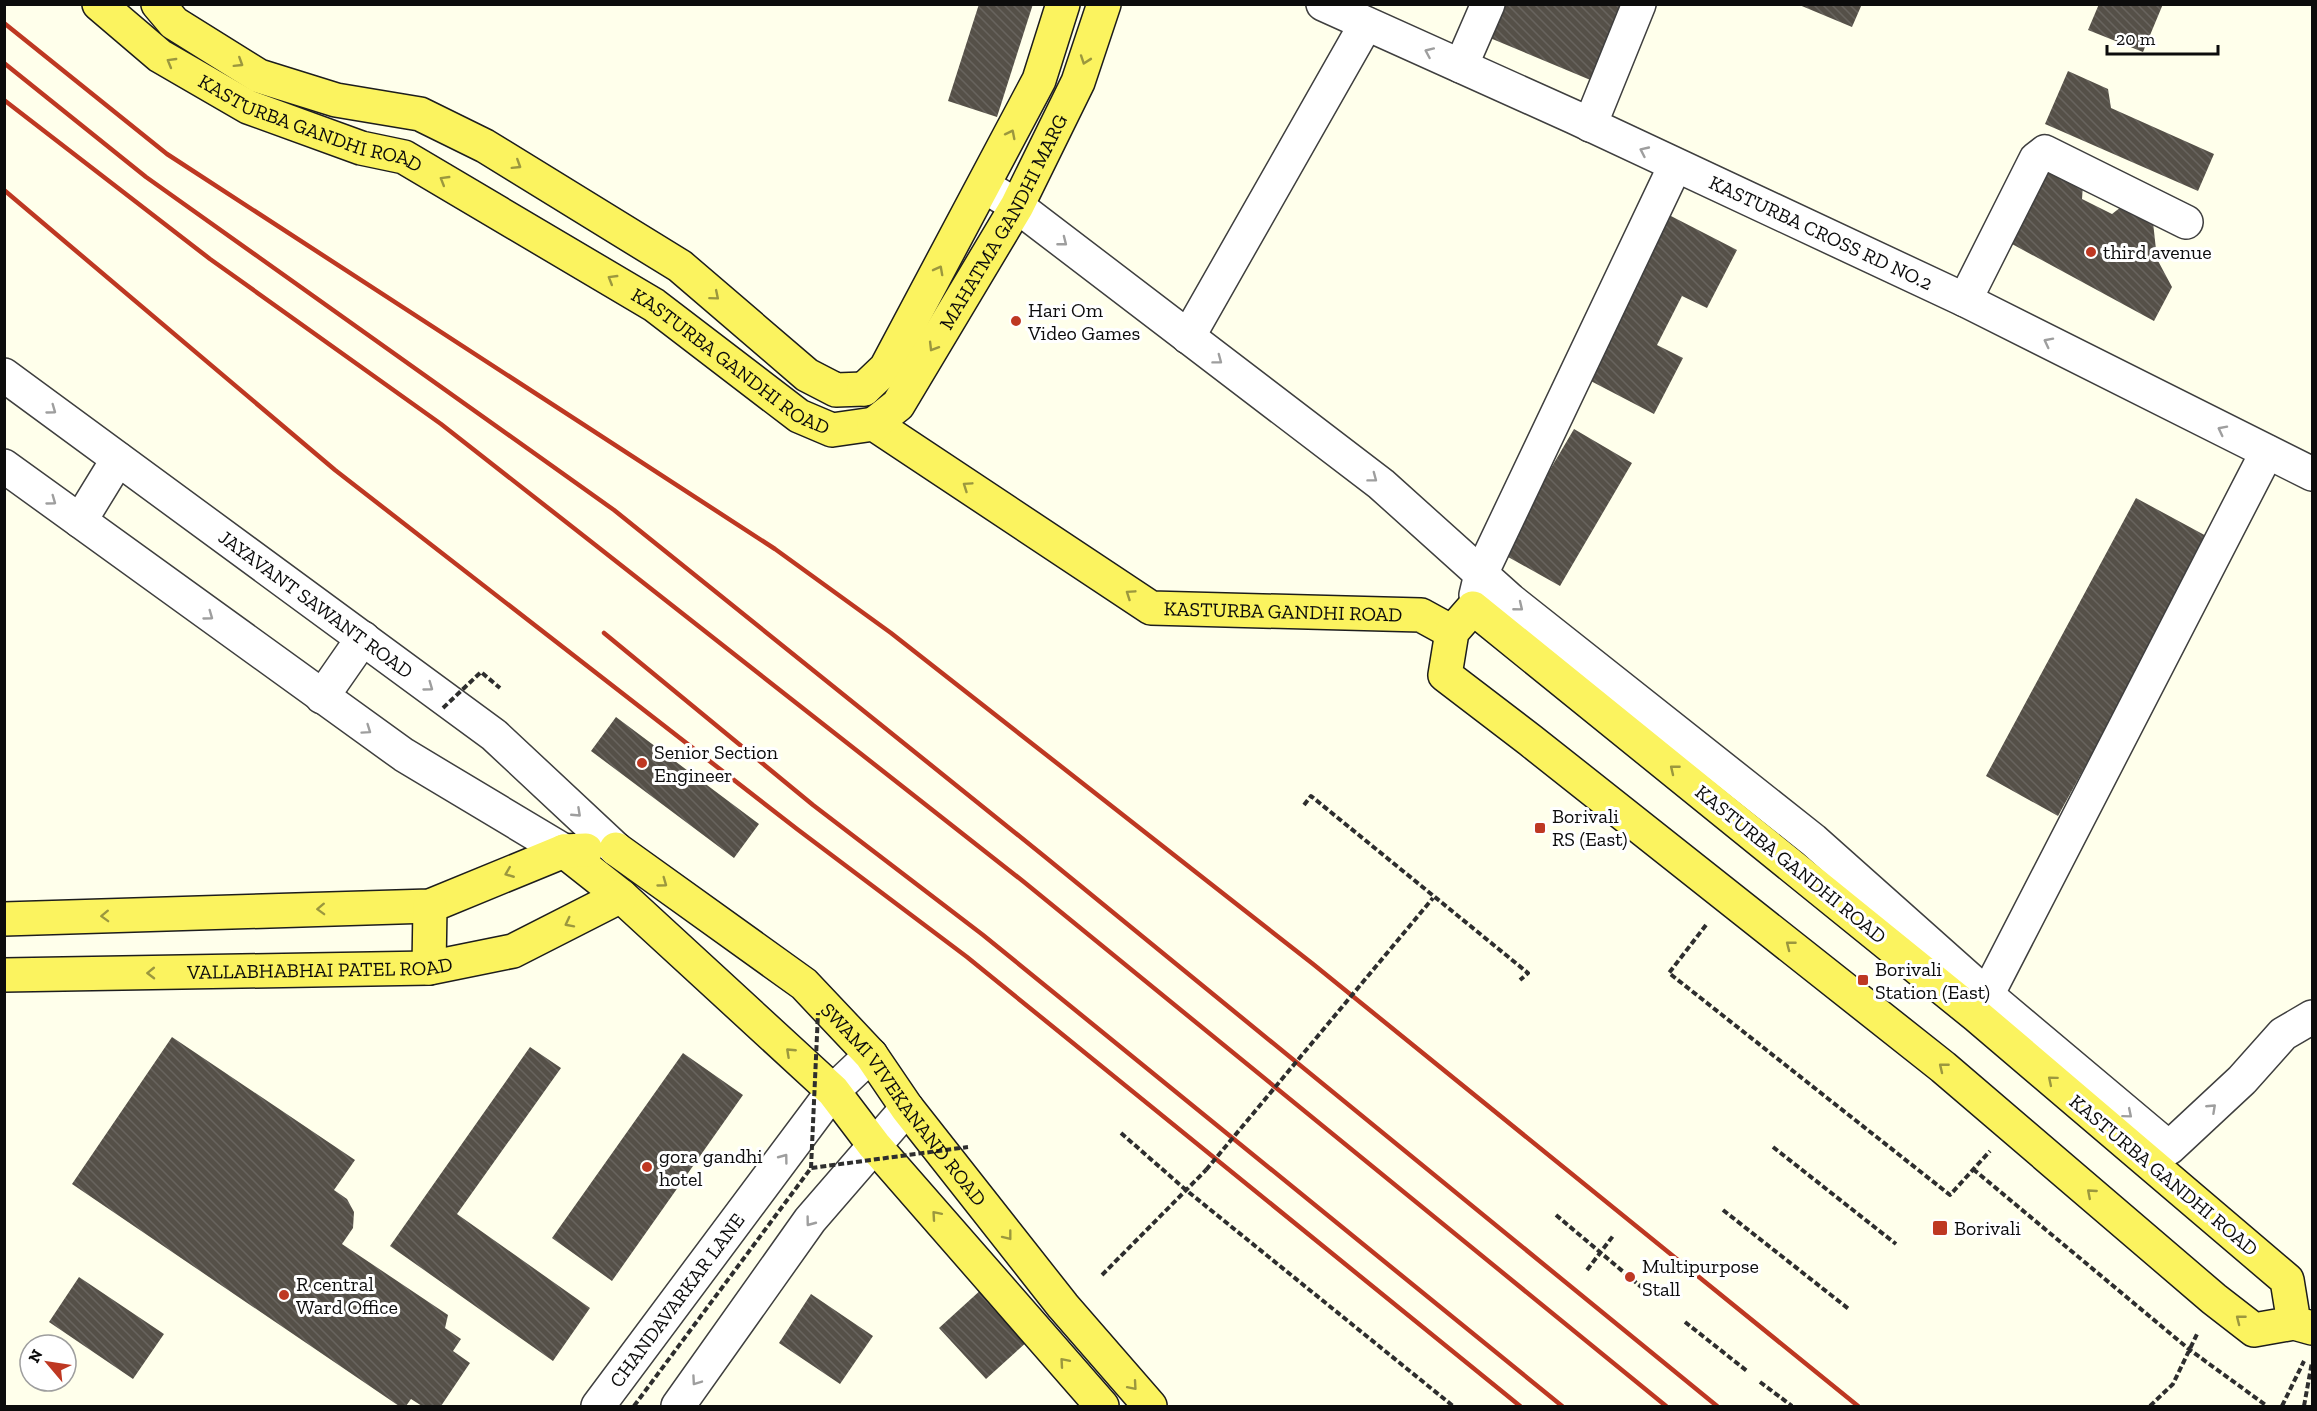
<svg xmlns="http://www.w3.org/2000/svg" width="2317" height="1411" viewBox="0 0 2317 1411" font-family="'Zilla Slab',serif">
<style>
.building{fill:url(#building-back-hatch)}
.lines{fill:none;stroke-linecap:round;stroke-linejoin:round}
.minor-casing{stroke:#3f3f3f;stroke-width:36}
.major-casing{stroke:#1d1d1d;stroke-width:36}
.path{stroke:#2e2e2e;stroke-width:4;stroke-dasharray:6 3;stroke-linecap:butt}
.minor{stroke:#fff;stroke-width:33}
.major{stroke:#fbf35f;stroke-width:33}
.rail{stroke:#be3822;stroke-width:4.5}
.path-bridge{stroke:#2e2e2e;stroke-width:4;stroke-dasharray:6 3;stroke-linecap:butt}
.oneway{stroke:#9e9e9e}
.oneway2{stroke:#9b973e}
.poi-dot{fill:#be3822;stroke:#fff;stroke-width:2}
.labels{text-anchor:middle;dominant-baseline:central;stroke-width:6;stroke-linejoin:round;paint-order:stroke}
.street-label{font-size:20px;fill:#0c0c0c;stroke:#fff}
.poi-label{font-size:20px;fill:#0c0c0c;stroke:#fff;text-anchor:start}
</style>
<defs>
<pattern id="building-back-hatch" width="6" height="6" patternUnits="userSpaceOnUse" patternTransform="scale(1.5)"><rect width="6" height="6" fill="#555048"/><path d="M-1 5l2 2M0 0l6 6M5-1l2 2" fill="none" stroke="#68645e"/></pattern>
</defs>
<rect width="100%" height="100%" fill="#ffffeb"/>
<!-- building -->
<path class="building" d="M979 4H1033L997 117 948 101Z
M1504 4H1633L1600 84 1490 38Z
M1797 4H1862L1852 27Z
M2099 4H2163L2143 52 2088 30Z
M2068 71 2108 89 2111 108 2214 154 2198 191 2045 124Z
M2049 169 2083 185 2082 199 2112 214 2121 207 2153 222 2157 259 2172 287 2154 321 2012 244Z
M1669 215 1737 250 1707 308 1682 296 1657 345 1683 358 1654 414 1585 378Z
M1574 429 1632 463 1560 586 1501 553Z
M2136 498 2210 538 2058 816 1986 776Z
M616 717 759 824 734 858 591 751Z
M172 1037 355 1160 334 1190 347 1199 354 1212 353 1228 342 1244 448 1315 445 1328 461 1339 453 1351 470 1363 441 1406H422L411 1399 406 1406H399L72 1184Z
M530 1047 561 1068 457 1214 590 1308 553 1361 390 1246Z
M683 1053 743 1095 612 1281 552 1238Z
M79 1277 164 1334 133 1379 49 1322Z
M983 1288 1029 1340 986 1379 939 1328Z
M811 1294 873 1336 840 1384 779 1343Z"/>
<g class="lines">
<defs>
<g id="minor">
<path id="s1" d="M1323 4 1574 117 1965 300 2312 474"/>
<path d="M1461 66 1488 4"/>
<path d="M1590 125 1639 4"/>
<path d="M984 186 1017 206 1381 484 1510 600 1813 840 1987 995 2169 1148 2242 1080 2283 1034 2312 1017"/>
<path d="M1965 300 2036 159 2045 152 2186 222"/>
<path d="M1188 337 1366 24"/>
<path id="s2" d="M4 375 494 735 616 849"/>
<path d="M4 466 404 755 564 851"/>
<path d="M80 521 118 459"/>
<path d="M1476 595 1481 574 1675 166"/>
<path d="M322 697 363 638"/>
<path d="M1987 995 2267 452"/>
<path id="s3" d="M598 1406 833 1091 871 1055"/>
<path d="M678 1406 810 1220 907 1108"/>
</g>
<g id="major">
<path id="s4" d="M99 4 160 56 248 107 361 148 404 157 654 305 799 416 832 430 874 424 1151 608 1421 615 1452 632"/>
<path d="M158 4 174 23 259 76 336 100 420 114 485 146 680 266 807 375 836 390 864 389"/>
<path d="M864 389 886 368 1039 80 1063 4"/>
<path id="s5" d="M874 424 898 405 1017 206 1078 82 1104 4"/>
<path id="s6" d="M616 849 804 984 871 1055 907 1108 1063 1306 1150 1406"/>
<path d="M564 851 621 896 833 1091 874 1145 1102 1406"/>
<path d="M4 919 430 906 564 851 586 850"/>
<path d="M429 968 430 906"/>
<path id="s7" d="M4 975 429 968 513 951 621 896"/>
<path d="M2294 1323 2287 1280 1977 1016 1473 608 1452 632 1445 675 1530 740 1943 1067 2214 1299 2254 1330 2294 1323 2312 1328"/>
</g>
</defs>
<!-- minor casing -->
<use href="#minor" class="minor-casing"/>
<!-- major casing -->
<use href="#major" class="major-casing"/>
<!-- path -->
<path class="path" d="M1304 805 1311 796 1528 973 1520 980
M1706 925 1669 973 1950 1195 1990 1151
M1121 1133 1186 1190 1453 1406
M1773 1147 1896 1244
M1973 1169 2190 1350 2267 1406
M1723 1210 1850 1310
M1556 1215 1652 1296
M1587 1270 1613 1236
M1102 1275 1206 1170
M1685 1322 1747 1371
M1760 1382 1792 1406
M2150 1406 2173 1384 2198 1332
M2282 1406 2304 1361
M2304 1406 2312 1362"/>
<!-- minor -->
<use href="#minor" class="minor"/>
<!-- major -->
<use href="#major" class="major"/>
<!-- rail -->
<path class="rail" d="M4 23 167 154 775 549 891 633 1313 964 1858 1406
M4 63 146 177 614 510 1044 856 1717 1406
M4 100 210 259 441 424 589 540 1024 882 1666 1406
M4 190 335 470 797 829 967 957 1520 1406
M604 633 813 805 983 935 1562 1406"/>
<!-- path-bridge -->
<path class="path-bridge" d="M443 708 481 672 500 688
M811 1168 818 1013
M1206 1170 1433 898
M634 1406 811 1168 968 1147"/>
</g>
<!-- one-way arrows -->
<defs><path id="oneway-chevron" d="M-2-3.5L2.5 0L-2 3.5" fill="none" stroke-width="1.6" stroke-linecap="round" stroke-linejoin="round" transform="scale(1.5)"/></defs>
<g class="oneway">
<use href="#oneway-chevron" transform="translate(1429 52) rotate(-156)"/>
<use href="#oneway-chevron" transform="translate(1644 151) rotate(-155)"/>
<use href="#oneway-chevron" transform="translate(1063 242) rotate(38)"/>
<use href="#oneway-chevron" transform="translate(2048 342) rotate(-153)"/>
<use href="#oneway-chevron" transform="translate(1218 360) rotate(37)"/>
<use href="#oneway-chevron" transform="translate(52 410) rotate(36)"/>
<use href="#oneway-chevron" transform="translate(2222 430) rotate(-153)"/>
<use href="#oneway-chevron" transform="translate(1373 478) rotate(37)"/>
<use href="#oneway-chevron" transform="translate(52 501) rotate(36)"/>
<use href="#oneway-chevron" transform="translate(1519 607) rotate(39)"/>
<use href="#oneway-chevron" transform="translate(209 616) rotate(36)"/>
<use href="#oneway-chevron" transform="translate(429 687) rotate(36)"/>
<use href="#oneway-chevron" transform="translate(367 730) rotate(35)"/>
<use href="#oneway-chevron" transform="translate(577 813) rotate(43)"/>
<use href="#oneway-chevron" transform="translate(2212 1108) rotate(-43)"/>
<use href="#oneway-chevron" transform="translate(2128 1114) rotate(40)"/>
<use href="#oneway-chevron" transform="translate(784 1158) rotate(-53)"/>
<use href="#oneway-chevron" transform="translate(810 1222) rotate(127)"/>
<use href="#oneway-chevron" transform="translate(696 1381) rotate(125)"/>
</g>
<g class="oneway2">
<use href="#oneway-chevron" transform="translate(1085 60) rotate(109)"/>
<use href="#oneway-chevron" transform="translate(171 62) rotate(-150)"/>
<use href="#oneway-chevron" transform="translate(239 63) rotate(32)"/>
<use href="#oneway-chevron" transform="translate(1011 134) rotate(-63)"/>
<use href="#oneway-chevron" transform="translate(517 165) rotate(32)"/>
<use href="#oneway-chevron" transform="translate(444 180) rotate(-149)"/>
<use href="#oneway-chevron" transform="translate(939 270) rotate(-62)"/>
<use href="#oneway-chevron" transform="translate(612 279) rotate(-149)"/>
<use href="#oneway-chevron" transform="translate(715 296) rotate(40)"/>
<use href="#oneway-chevron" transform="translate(933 347) rotate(121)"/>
<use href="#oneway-chevron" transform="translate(967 486) rotate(-146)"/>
<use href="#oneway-chevron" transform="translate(1130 594) rotate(-146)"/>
<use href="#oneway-chevron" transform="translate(1674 769) rotate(-141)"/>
<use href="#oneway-chevron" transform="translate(509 873) rotate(158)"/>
<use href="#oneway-chevron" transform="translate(663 883) rotate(36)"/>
<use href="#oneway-chevron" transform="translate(321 909) rotate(178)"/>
<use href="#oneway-chevron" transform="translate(105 916) rotate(178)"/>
<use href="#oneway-chevron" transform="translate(569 923) rotate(153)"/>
<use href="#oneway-chevron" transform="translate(1790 945) rotate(-142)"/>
<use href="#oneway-chevron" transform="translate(151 973) rotate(179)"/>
<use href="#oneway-chevron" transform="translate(790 1052) rotate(-137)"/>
<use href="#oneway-chevron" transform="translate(1943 1067) rotate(-141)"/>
<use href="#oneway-chevron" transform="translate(2052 1080) rotate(-140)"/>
<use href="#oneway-chevron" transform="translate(2091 1193) rotate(-139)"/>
<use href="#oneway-chevron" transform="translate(936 1215) rotate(-131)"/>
<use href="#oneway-chevron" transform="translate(1008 1236) rotate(52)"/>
<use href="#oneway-chevron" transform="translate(2240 1319) rotate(-142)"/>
<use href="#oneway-chevron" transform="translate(1064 1362) rotate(-131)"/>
<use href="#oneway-chevron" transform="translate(1133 1386) rotate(49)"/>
</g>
<!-- markers -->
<g class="poi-dot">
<circle cx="2091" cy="252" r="6"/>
<circle cx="1016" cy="321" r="6"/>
<circle cx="642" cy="763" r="6"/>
<rect x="1534" y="822" width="12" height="12" rx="3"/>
<rect x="1857" y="974" width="12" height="12" rx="3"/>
<circle cx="647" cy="1167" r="6"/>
<rect x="1932" y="1220" width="16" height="16" rx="3"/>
<circle cx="1630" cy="1277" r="6"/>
<circle cx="284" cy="1295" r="6"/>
</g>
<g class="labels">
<!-- street labels -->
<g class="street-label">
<text stroke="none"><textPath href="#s4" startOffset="246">KASTURBA GANDHI ROAD</textPath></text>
<text stroke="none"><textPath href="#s5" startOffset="242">MAHATMA GANDHI MARG</textPath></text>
<text stroke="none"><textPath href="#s1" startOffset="548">KASTURBA CROSS RD NO.2</textPath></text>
<text stroke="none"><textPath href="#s4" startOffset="732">KASTURBA GANDHI ROAD</textPath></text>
<text stroke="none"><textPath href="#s2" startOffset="387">JAYAVANT SAWANT ROAD</textPath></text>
<text stroke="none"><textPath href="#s4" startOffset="1362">KASTURBA GANDHI ROAD</textPath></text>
<text transform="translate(1791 864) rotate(39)">KASTURBA GANDHI ROAD</text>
<text stroke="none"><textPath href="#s7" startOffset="316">VALLABHABHAI PATEL ROAD</textPath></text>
<text stroke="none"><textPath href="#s6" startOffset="388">SWAMI VIVEKANAND ROAD</textPath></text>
<text transform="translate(2164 1175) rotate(40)">KASTURBA GANDHI ROAD</text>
<text stroke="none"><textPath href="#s3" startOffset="132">CHANDAVARKAR LANE</textPath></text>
</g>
<!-- poi labels -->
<g class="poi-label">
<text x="2103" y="252">third avenue</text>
<text x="1028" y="310">Hari Om<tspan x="1028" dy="23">Video Games</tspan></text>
<text x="654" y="752">Senior Section<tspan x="654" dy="23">Engineer</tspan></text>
<text x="1552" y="816">Borivali<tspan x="1552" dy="23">RS (East)</tspan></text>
<text x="1875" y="969">Borivali<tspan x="1875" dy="23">Station (East)</tspan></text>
<text x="659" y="1156">gora gandhi<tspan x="659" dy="23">hotel</tspan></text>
<text x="1954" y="1228">Borivali</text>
<text x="1642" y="1266">Multipurpose<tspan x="1642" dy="23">Stall</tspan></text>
<text x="296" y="1284">R central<tspan x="296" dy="23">Ward Office</tspan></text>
</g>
</g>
<!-- border -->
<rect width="2317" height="1411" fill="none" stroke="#0c0c0c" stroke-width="12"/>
<!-- north arrow -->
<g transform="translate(48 1363) rotate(299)"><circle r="28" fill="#ffffff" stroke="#9e9e9e" stroke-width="1.5"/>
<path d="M0-4.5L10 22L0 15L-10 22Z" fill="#be3822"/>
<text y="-9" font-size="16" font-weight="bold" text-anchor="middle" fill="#0c0c0c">N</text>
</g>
<!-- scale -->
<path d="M2107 45v9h111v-9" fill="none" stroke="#0c0c0c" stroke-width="3"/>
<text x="2116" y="45" font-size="18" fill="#0c0c0c" stroke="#ffffff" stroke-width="4.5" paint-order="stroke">20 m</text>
</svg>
